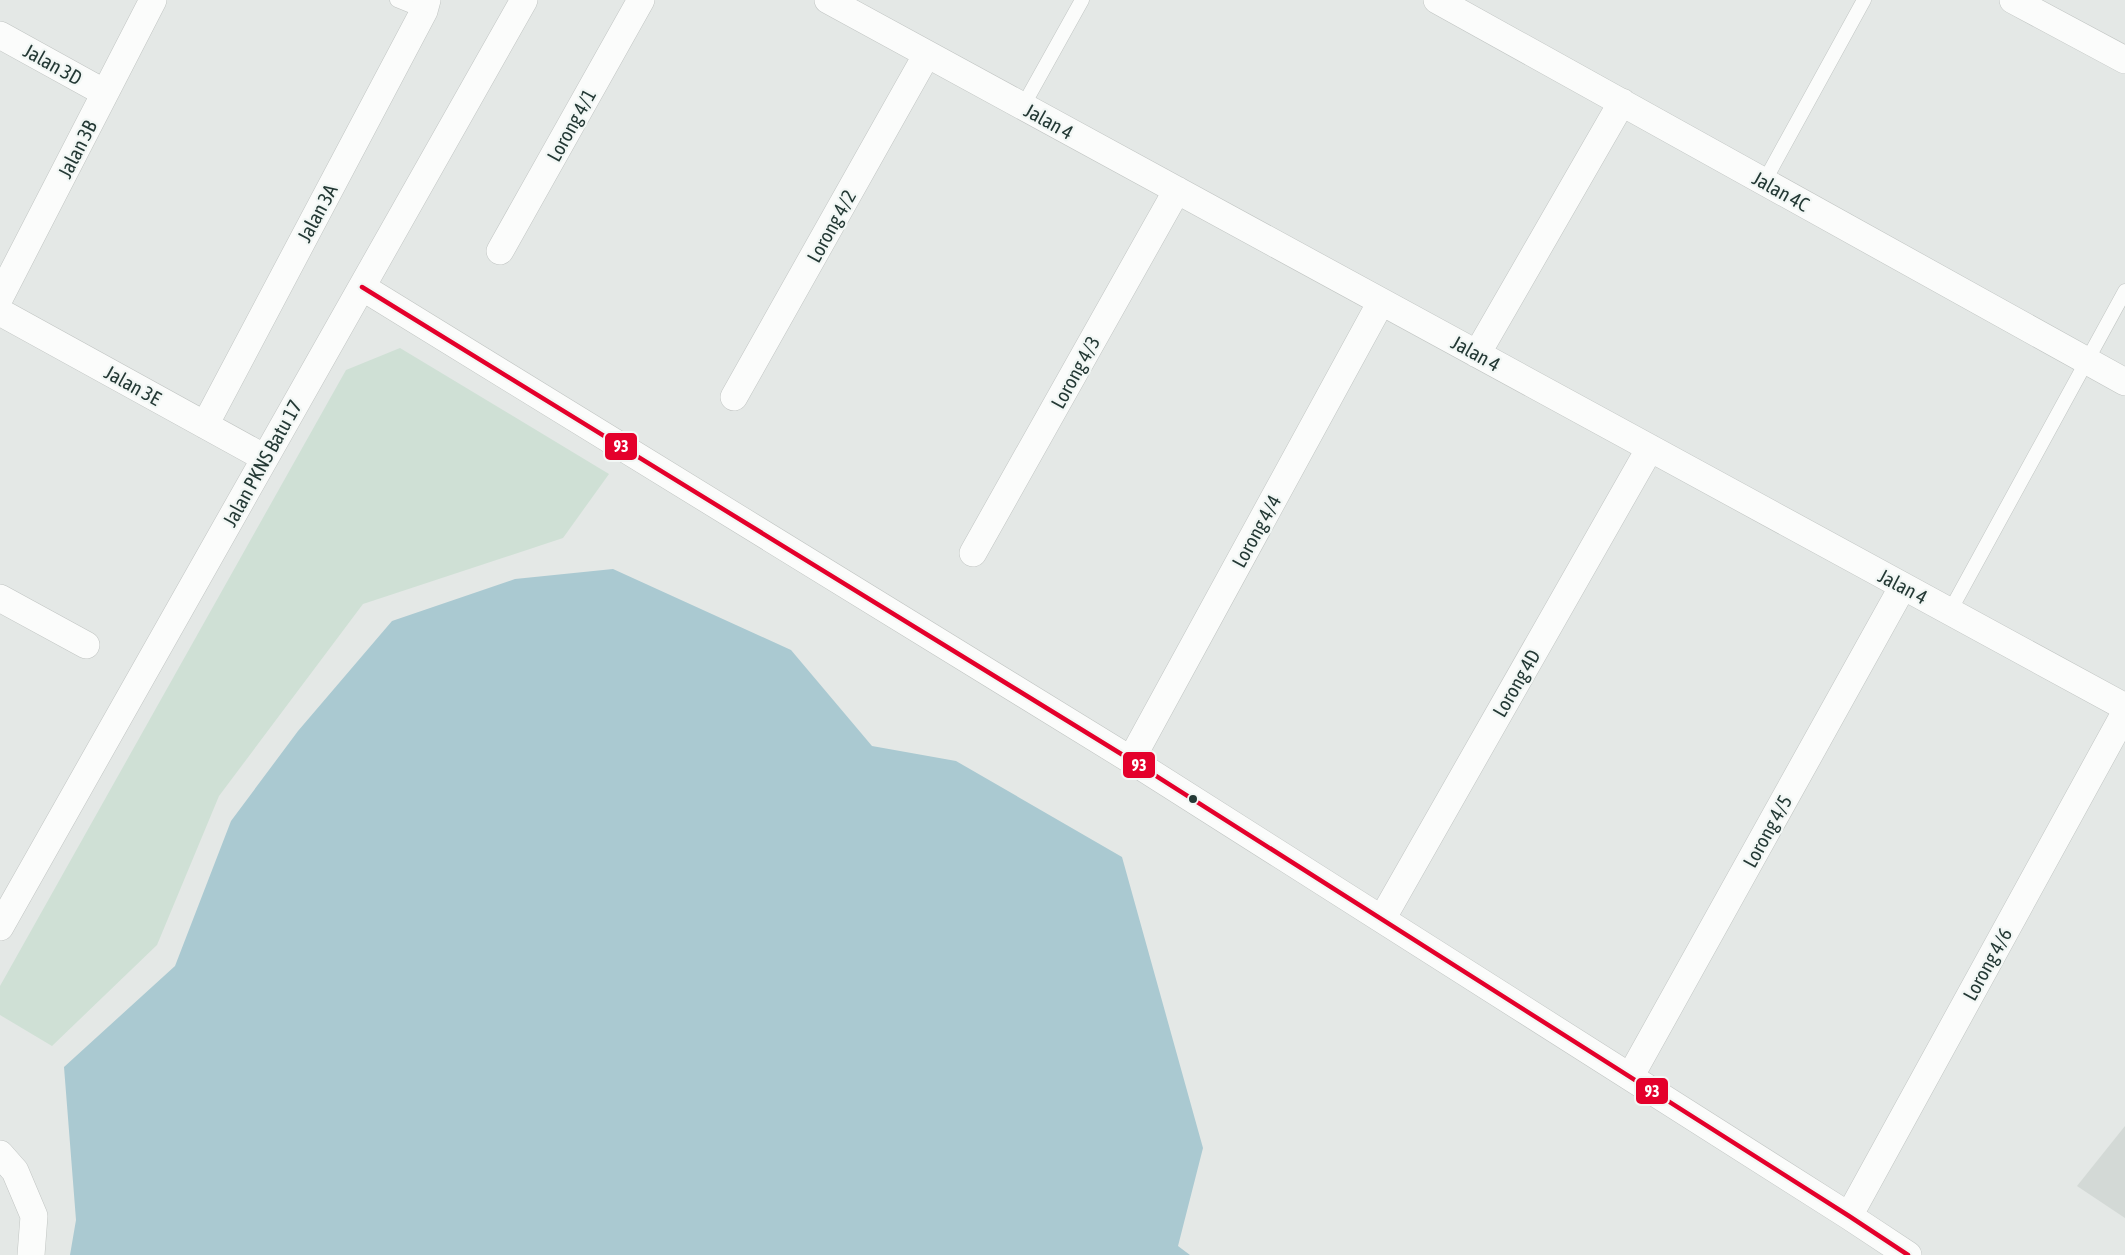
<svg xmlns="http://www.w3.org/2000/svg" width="2125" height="1255" viewBox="0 0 2125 1255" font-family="'Asap Condensed',sans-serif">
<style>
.built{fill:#d3d9d6}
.green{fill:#cfe0d5}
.water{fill:#aac9d1}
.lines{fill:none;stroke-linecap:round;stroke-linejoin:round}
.service-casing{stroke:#c1c5c3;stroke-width:15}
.minor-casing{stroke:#c1c5c3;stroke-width:28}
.service{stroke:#fbfcfb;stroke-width:14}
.minor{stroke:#fbfcfb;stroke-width:27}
.bus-1-casing{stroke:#f2f7f5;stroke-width:9}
.bus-1{stroke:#e4002b;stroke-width:4.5}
.bus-dot{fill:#243935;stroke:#f2f7f5;stroke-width:2}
.labels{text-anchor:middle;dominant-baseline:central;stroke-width:4.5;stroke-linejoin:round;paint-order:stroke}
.street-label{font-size:20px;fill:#243935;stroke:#f2f7f5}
.line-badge{stroke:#f2f7f5;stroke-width:2}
.badge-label{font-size:16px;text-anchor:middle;font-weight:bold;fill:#fff}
</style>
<rect width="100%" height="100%" fill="#e4e8e6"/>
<!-- built -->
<path class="built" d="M2125 1126V1218L2077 1186Z"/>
<!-- green -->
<path class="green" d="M400 348 609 474 563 538 363 604 219 796 157 945 52 1046 0 1015V986L346 370Z"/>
<!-- water -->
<path class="water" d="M613 569 791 650 872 746 956 761 1122 857 1203 1148 1178 1246 1190 1255H70L76 1220 64 1067 175 966 231 821 298 731 392 621 515 579Z"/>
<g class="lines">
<defs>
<path id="service" d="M397 0 424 11
M1023 106 1082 0
M1764 182 1864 0
M1950 611 2125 291"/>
<path id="minor" d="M828 0 2125 707
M1437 0 2125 382
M2013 0 2125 60
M0 35 105 93
M500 251 641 0
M362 287 1131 760 1849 1216 1908 1255
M0 297 153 0
M0 312 265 458
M1477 354 1622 102
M734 397 927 54
M205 425 424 11 427 0
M973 553 1177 190
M0 598 86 645
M1131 760 1381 302
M1382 919 1650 448
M0 927 524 0
M1630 1077 1903 586
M0 1154 15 1171 34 1216 31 1255
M1849 1216 2125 713"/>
</defs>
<!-- service casing -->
<use href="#service" class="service-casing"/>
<!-- minor casing -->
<use href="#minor" class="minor-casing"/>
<!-- service -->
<use href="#service" class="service"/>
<!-- minor -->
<use href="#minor" class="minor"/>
<defs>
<path id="bus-1" d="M362 287 1131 760 1849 1216 1908 1255"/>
</defs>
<!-- bus-1 casing -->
<use href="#bus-1" class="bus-1-casing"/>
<!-- bus-1 -->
<use href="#bus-1" class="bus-1"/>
</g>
<!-- markers -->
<circle class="bus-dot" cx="1193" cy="799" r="5"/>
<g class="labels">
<!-- street labels -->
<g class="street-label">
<text transform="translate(53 64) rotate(29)">Jalan 3D</text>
<text transform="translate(1049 121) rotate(29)">Jalan 4</text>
<text transform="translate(571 125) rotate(-61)">Lorong 4/1</text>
<text transform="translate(77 149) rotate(-63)">Jalan 3B</text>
<text transform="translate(1781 191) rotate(29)">Jalan 4C</text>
<text transform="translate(317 213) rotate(-62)">Jalan 3A</text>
<text transform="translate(831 226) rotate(-61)">Lorong 4/2</text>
<text transform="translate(1476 353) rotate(29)">Jalan 4</text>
<text transform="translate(1075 372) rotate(-61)">Lorong 4/3</text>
<text transform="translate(133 385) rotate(29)">Jalan 3E</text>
<text transform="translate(262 463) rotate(-61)">Jalan PKNS Batu 17</text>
<text transform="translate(1256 531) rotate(-61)">Lorong 4/4</text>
<text transform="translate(1903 586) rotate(28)">Jalan 4</text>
<text transform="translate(1516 683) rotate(-60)">Lorong 4D</text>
<text transform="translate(1767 831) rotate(-61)">Lorong 4/5</text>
<text transform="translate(1987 964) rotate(-61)">Lorong 4/6</text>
</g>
</g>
<g class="line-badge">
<rect x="604" y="432" width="34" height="29" rx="6" fill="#e4002b"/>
<rect x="1122" y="751" width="34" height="28" rx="6" fill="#e4002b"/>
<rect x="1635" y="1077" width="34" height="28" rx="6" fill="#e4002b"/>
</g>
<g class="badge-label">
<text x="621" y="452">93</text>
<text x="1139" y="771">93</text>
<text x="1652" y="1097">93</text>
</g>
</svg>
